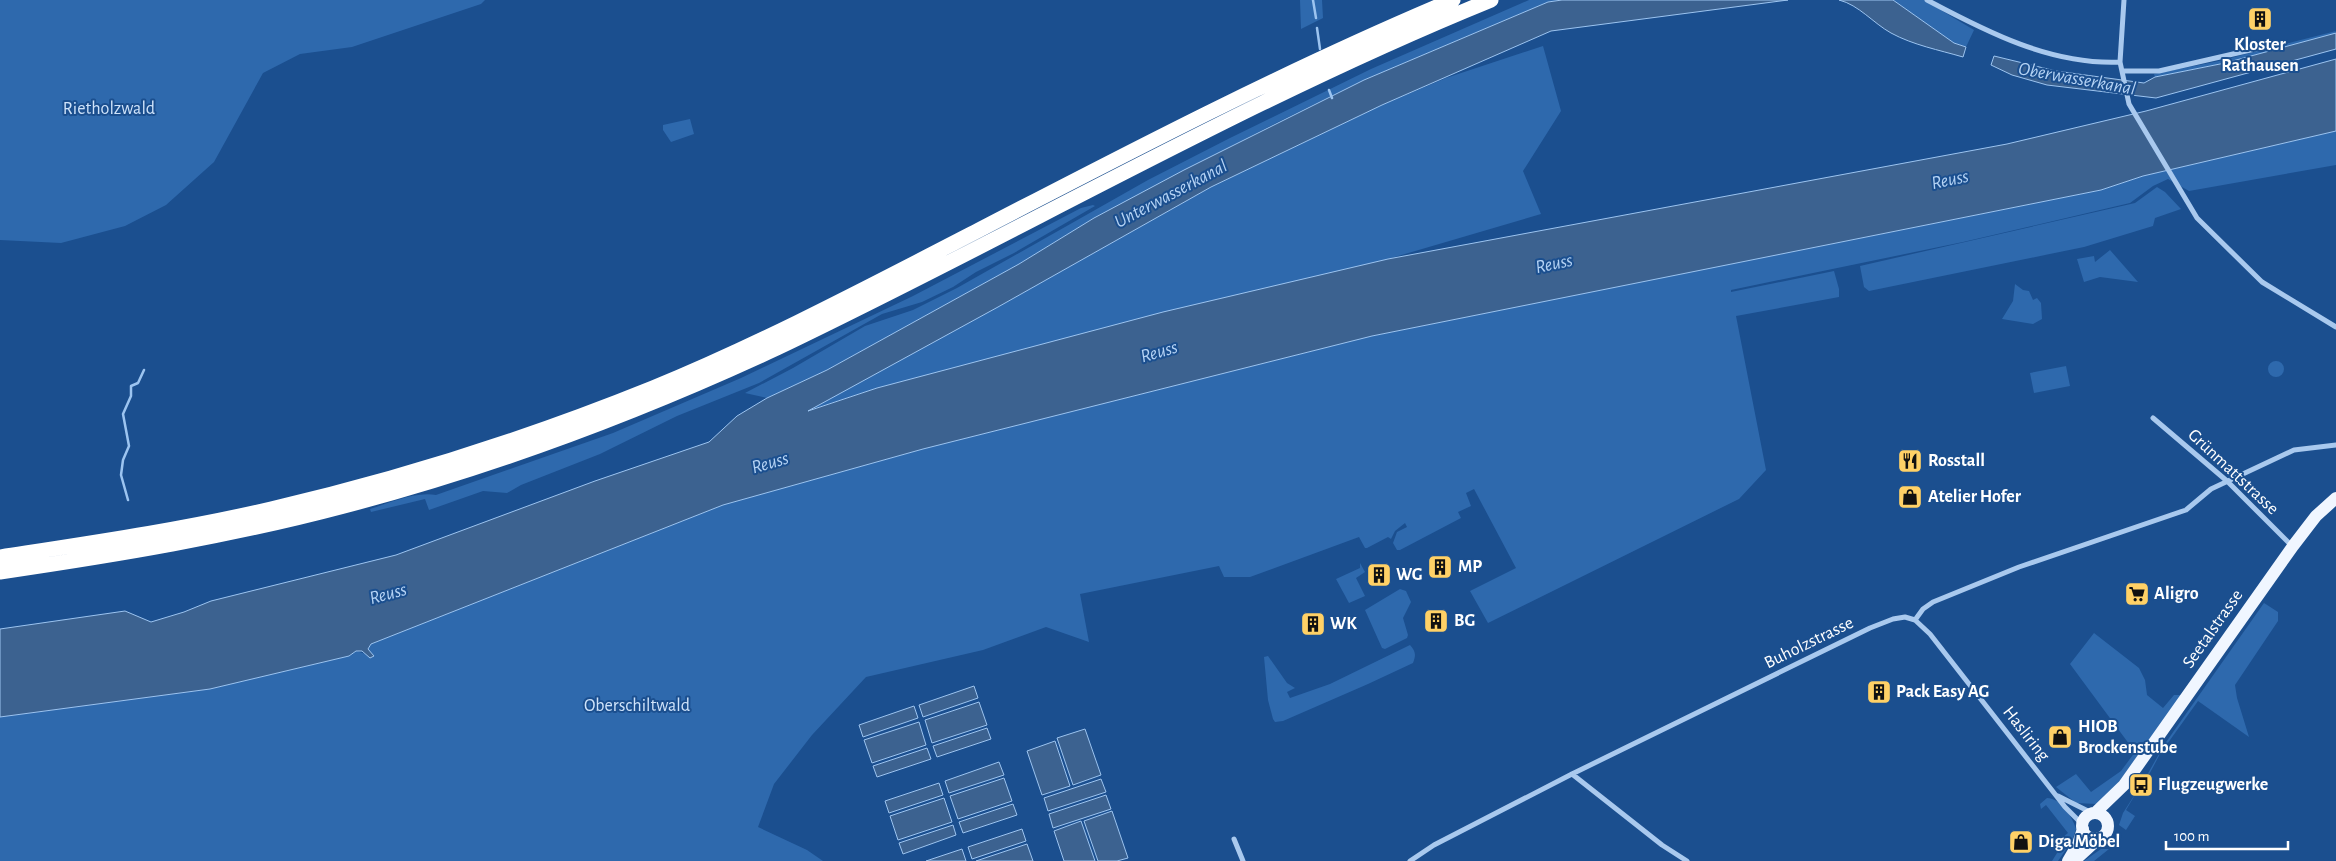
<svg xmlns="http://www.w3.org/2000/svg" width="2336" height="861" viewBox="0 0 2336 861" font-family="'Alegreya Sans',sans-serif">
<style>
.green{fill:#2e69ad}
.water{fill:#3c6290;stroke:#9cc4f0}
.lines{fill:none;stroke-linecap:round;stroke-linejoin:round}
.stream{stroke:#9cc4f0;stroke-width:2.5}
.street{stroke:#a9c9ee;stroke-width:5}
.primary{stroke:#f0f6ff;stroke-width:12}
.highway{stroke:#fff;stroke-width:15}
.labels{text-anchor:middle;dominant-baseline:central;stroke-width:4;stroke-linejoin:round;paint-order:stroke}
.poi-label{font-size:18px;font-weight:bold;fill:#fff;stroke:#1b4f8f;text-anchor:start}
.park-label{font-size:18px;fill:#cfe3fa;stroke:#1b4f8f}
.street-label{font-size:18px;fill:#fff;stroke:#1b4f8f}
.water-label{font-size:19px;font-style:italic;fill:#b5d3f5;stroke:#1b4f8f}
</style>
<rect width="100%" height="100%" fill="#1b4f8f"/>
<!-- green -->
<path class="green" d="M0 0H485L481 4 352 47 300 54 263 73 214 162 166 205 125 226 61 243 0 240Z
M1300 0H1322L1323 18 1301 29Z
M1529 0H1562L1548 2 1364 80 1276 123 1094 218 1019 264 827 370 767 398 745 393 793 368 865 326 913 310 957 288 1148 180 1230 138 1371 69Z
M1893 0H1924L1974 30 1966 47 1954 43Z
M2336 31 2334 34 2225 63 2155 77 2154 74 2219 61Z
M1543 46 1561 111 1523 171 1541 214 1388 259 877 388 806 411 998 307 1211 187 1382 105 1446 78Z
M690 119 694 134 671 142 663 130V125Z
M2336 131V165L2189 191 2168 179 2153 186 2130 203 1963 242 1731 290V292L1834 271 1839 289V297L1736 316 1766 470 1739 499 1488 623 1470 591 1516 568 1474 489 1466 493 1471 506 1458 512 1461 518 1400 550H1397L1393 543 1397 532 1407 527 1405 523 1395 531 1391 539 1388 537 1367 548H1365L1359 537 1250 577H1224L1219 566 1080 594 1089 642 1046 627 983 650 866 677 812 735 774 784 758 827 807 850 823 861H0V717L210 689 349 656 356 651 366 654 371 644 723 505 923 449 1372 336 2101 190 2143 176Z
M2157 187 2165 192 2181 209 2155 218 2153 226 2084 247 1869 291 1864 287 1860 266 2135 203Z
M1093 205 1095 206 1014 253 976 272 953 287 922 302 882 314 759 383 677 416 600 454 521 485 507 493 483 491 429 510 425 499 371 512 370 509C389 503 416 491 436 495L613 433 741 378 913 296 1081 208Z
M2110 250 2138 282 2100 277 2084 282 2077 259 2094 256 2095 262Z
M2015 284 2023 290 2029 291 2033 300 2037 298 2041 303 2042 319 2033 324 2002 319 2013 301Z
M2268 369a8 8 0 1 1 16 0a8 8 0 1 1-16 0Z
M2066 366 2070 386 2034 393 2030 373Z
M1360 563 1365 572 1356 578 1365 596 1349 603 1336 579 1360 568Z
M1400 589 1406 591 1411 602 1403 618 1408 635 1407 638 1385 649 1382 648 1365 610Z
M2264 603 2278 612V621L2235 685 2237 698 2249 737 2198 701 2160 754 2144 784H2142L2164 745Z
M2094 633 2139 668 2145 680 2147 695 2163 708 2174 695H2182L2115 787 2097 804 2076 803 2056 787 2076 774 2091 792 2121 771 2135 752 2070 664Z
M1410 645C1416 652 1416 655 1413 663L1368 684 1283 721 1275 722 1273 719 1268 700 1264 657 1268 656 1287 683 1295 688 1287 692 1290 698 1330 684Z
M2139 788 2126 810 2135 816 2126 830 2119 825 2123 813Z
M2047 798C2061 798 2073 818 2076 829L2072 841 2058 861H2052L2064 842 2063 837 2068 833 2046 805 2041 809 2040 804Z
M2101 849H2109L2094 861H2084Z"/>
<!-- water -->
<path class="water" d="M1562 0H1788L1551 31 1382 105 1211 187 998 307 808 411 877 388 1163 312 1388 259 2007 144 2146 111 2336 59V131L2143 176 2101 190 1372 336 923 449 723 505 371 644 368 649 374 656 370 658 362 651H356L349 656 210 689 0 717V629L125 611 151 622 184 612 211 601 396 555 595 481 709 442 737 416 767 398 827 370 1019 264 1094 218 1184 170 1364 80 1548 2Z
M1839 0H1893L1954 43 1966 47 1963 57C1939 50 1913 45 1891 33 1873 23 1859 5 1839 0Z
M2336 33V49L2156 98 2047 85 2012 75 1991 65 1994 56 2056 71 2144 83 2155 77 2225 63Z
M974 686 978 698 923 717 919 705Z
M979 702 987 725 932 743 925 720Z
M914 706 918 718 863 737 859 725Z
M919 722 926 745 872 763 864 740Z
M987 728 991 739 937 757 933 746Z
M1085 729 1101 775 1073 785 1057 738Z
M1055 741 1070 786 1042 795 1027 751Z
M927 748 931 759 877 777 873 766Z
M999 762 1004 775 949 793 945 781Z
M1004 778 1012 801 958 819 950 796Z
M1101 779 1106 792 1048 811 1044 798Z
M939 783 943 795 889 813 885 801Z
M1106 795 1111 809 1053 828 1049 814Z
M944 798 952 822 898 840 890 816Z
M1013 804 1017 815 963 833 959 822Z
M1112 811 1128 858 1117 861H1098L1084 821Z
M1081 821 1095 861H1064L1054 831Z
M953 825 956 835 903 854 899 843Z
M1022 829 1026 841 972 859 968 847Z
M1027 844 1033 861H976Z
M962 849 966 861H926Z"/>
<g class="lines">
<!-- stream -->
<path class="stream" d="M1313 0 1316 18
M1317 28 1320 49
M1329 90 1332 98
M128 500 121 475 123 460 129 446 123 414 131 396V386L138 383 144 370"/>
<!-- street -->
<path class="street" d="M1927 0C1987 32 2051 65 2120 62
M2124 0 2120 62 2129 104 2197 218 2262 282 2336 327
M2122 71H2159L2281 43
M2153 418 2227 481 2292 546
M1915 620 1923 609 1933 602 2019 567 2186 510 2211 489 2294 450 2336 445
M1572 774 1662 845 1687 861
M2058 796 2092 813
M1234 839 1243 861
M1410 861 1434 845 1572 774 1870 628 1893 619 1905 617 1915 620 1930 634 2065 807 2082 824"/>
<!-- primary -->
<path class="primary" d="M2096 812 2124 785 2293 546 2316 516 2336 498
M2082 826a13 13 0 1 1 26 0a13 13 0 1 1-26 0Z
M2068 861 2078 844 2083 829
M2074 861 2098 839"/>
<!-- highway -->
<path class="highway" d="M0 557C91 543 181 530 271 509 401 479 529 438 653 388 765 342 872 285 979 230 1135 149 1291 68 1453 0
M0 572C116 555 231 536 344 506 493 467 637 413 777 348 1016 234 1245 100 1491 0"/>
</g>
<!-- icons -->
<defs>
<symbol id="building-square" viewBox="-11 -11 22 22"><rect x="-9" y="-9" width="18" height="18" rx="4" fill="#ffd166" stroke="#1b4f8f"/><path d="M-4-6H4V6H1V3H-1V6H-4ZM-2.5-4.3h1.7v1.8h-1.7ZM.8-4.3h1.7v1.8H.8ZM-2.5-1h1.7V.8h-1.7ZM.8-1h1.7V.8H.8Z" fill="#111"/></symbol>
<symbol id="restaurant-square" viewBox="-11 -11 22 22"><rect x="-9" y="-9" width="18" height="18" rx="4" fill="#ffd166" stroke="#1b4f8f"/><path d="M-5-6h1v4h1v-4h1v4h1v-4h1v5L-1.5 .5V6h-2V.5L-5-1ZM5-6V6H3V1.5H1.5Q1.5-4 5-6Z" fill="#111"/></symbol>
<symbol id="shop-square" viewBox="-11 -11 22 22"><rect x="-9" y="-9" width="18" height="18" rx="4" fill="#ffd166" stroke="#1b4f8f"/><path d="M-5-2.5h2.3a2.7 3.5 0 0 1 5.4 0H5L5.5 6h-11ZM-1.5-2.5h3a1.5 2.3 0 0 0-3 0Z" fill="#111"/></symbol>
<symbol id="supermarket-square" viewBox="-11 -11 22 22"><rect x="-9" y="-9" width="18" height="18" rx="4" fill="#ffd166" stroke="#1b4f8f"/><path d="M-6-5.5h2.5l.6 2H6L4.5 2H-2.5L-4.4-4H-6ZM-1.5 3.2a1.3 1.3 0 1 0 .1 0ZM3 3.2a1.3 1.3 0 1 0 .1 0Z" fill="#111"/></symbol>
<symbol id="bus-square" viewBox="-11 -11 22 22"><rect x="-9" y="-9" width="18" height="18" rx="4" fill="#ffd166" stroke="#1b4f8f"/><path d="M-5-6H5V4H4V6H2V4H-2V6H-4V4H-5ZM-3.5-4V0h7V-4ZM-3.5 1.2v1.5H-2V1.2ZM2 1.2v1.5H3.5V1.2Z" fill="#111"/></symbol>
</defs>
<g fill-rule="evenodd">
<use href="#building-square" x="2246" y="5" width="28" height="28"/>
<use href="#restaurant-square" x="1896" y="447" width="28" height="28"/>
<use href="#shop-square" x="1896" y="483" width="28" height="28"/>
<use href="#building-square" x="1426" y="553" width="28" height="28"/>
<use href="#building-square" x="1365" y="561" width="28" height="28"/>
<use href="#supermarket-square" x="2123" y="580" width="28" height="28"/>
<use href="#building-square" x="1422" y="607" width="28" height="28"/>
<use href="#building-square" x="1299" y="610" width="28" height="28"/>
<use href="#building-square" x="1865" y="678" width="28" height="28"/>
<use href="#shop-square" x="2046" y="723" width="28" height="28"/>
<use href="#bus-square" x="2127" y="771" width="28" height="28"/>
<use href="#shop-square" x="2007" y="828" width="28" height="28"/>
</g>
<g class="labels">
<!-- poi labels -->
<g class="poi-label">
<text x="2260" y="45" text-anchor="middle">Kloster<tspan x="2260" dy="21">Rathausen</tspan></text>
<text x="1928" y="461">Rosstall</text>
<text x="1928" y="497">Atelier Hofer</text>
<text x="1458" y="567">MP</text>
<text x="1396" y="575">WG</text>
<text x="2154" y="594">Aligro</text>
<text x="1454" y="621">BG</text>
<text x="1330" y="624">WK</text>
<text x="1896" y="692">Pack Easy AG</text>
<text x="2078" y="727">HIOB<tspan x="2078" dy="21">Brockenstube</tspan></text>
<text x="2158" y="785">Flugzeugwerke</text>
<text x="2038" y="842">Diga Möbel</text>
</g>
<!-- park labels -->
<g class="park-label">
<text x="109" y="109">Rietholzwald</text>
<text x="637" y="706">Oberschiltwald</text>
</g>
<!-- street labels -->
<g class="street-label">
<text transform="translate(2233 472) rotate(43)">Grünmattstrasse</text>
<text transform="translate(2213 629) rotate(-55)">Seetalstrasse</text>
<text transform="translate(1809 643) rotate(-26)">Buholzstrasse</text>
<text transform="translate(2026 734) rotate(52)">Hasliring</text>
</g>
<!-- water labels -->
<g class="water-label">
<text transform="translate(2077 79) rotate(10)">Oberwasserkanal</text>
<text transform="translate(1950 180) rotate(-12)">Reuss</text>
<text transform="translate(1171 194) rotate(-28)">Unterwasserkanal</text>
<text transform="translate(1554 264) rotate(-12)">Reuss</text>
<text transform="translate(1159 352) rotate(-16)">Reuss</text>
<text transform="translate(770 463) rotate(-16)">Reuss</text>
<text transform="translate(388 594) rotate(-15)">Reuss</text>
</g>
</g>
<!-- scale -->
<path d="M2166 841v8h122v-8" fill="none" stroke="#ffffff" stroke-width="2.5"/>
<text x="2174" y="841" font-size="15" fill="#ffffff" stroke="#1b4f8f" stroke-width="4" paint-order="stroke">100 m</text>
</svg>
